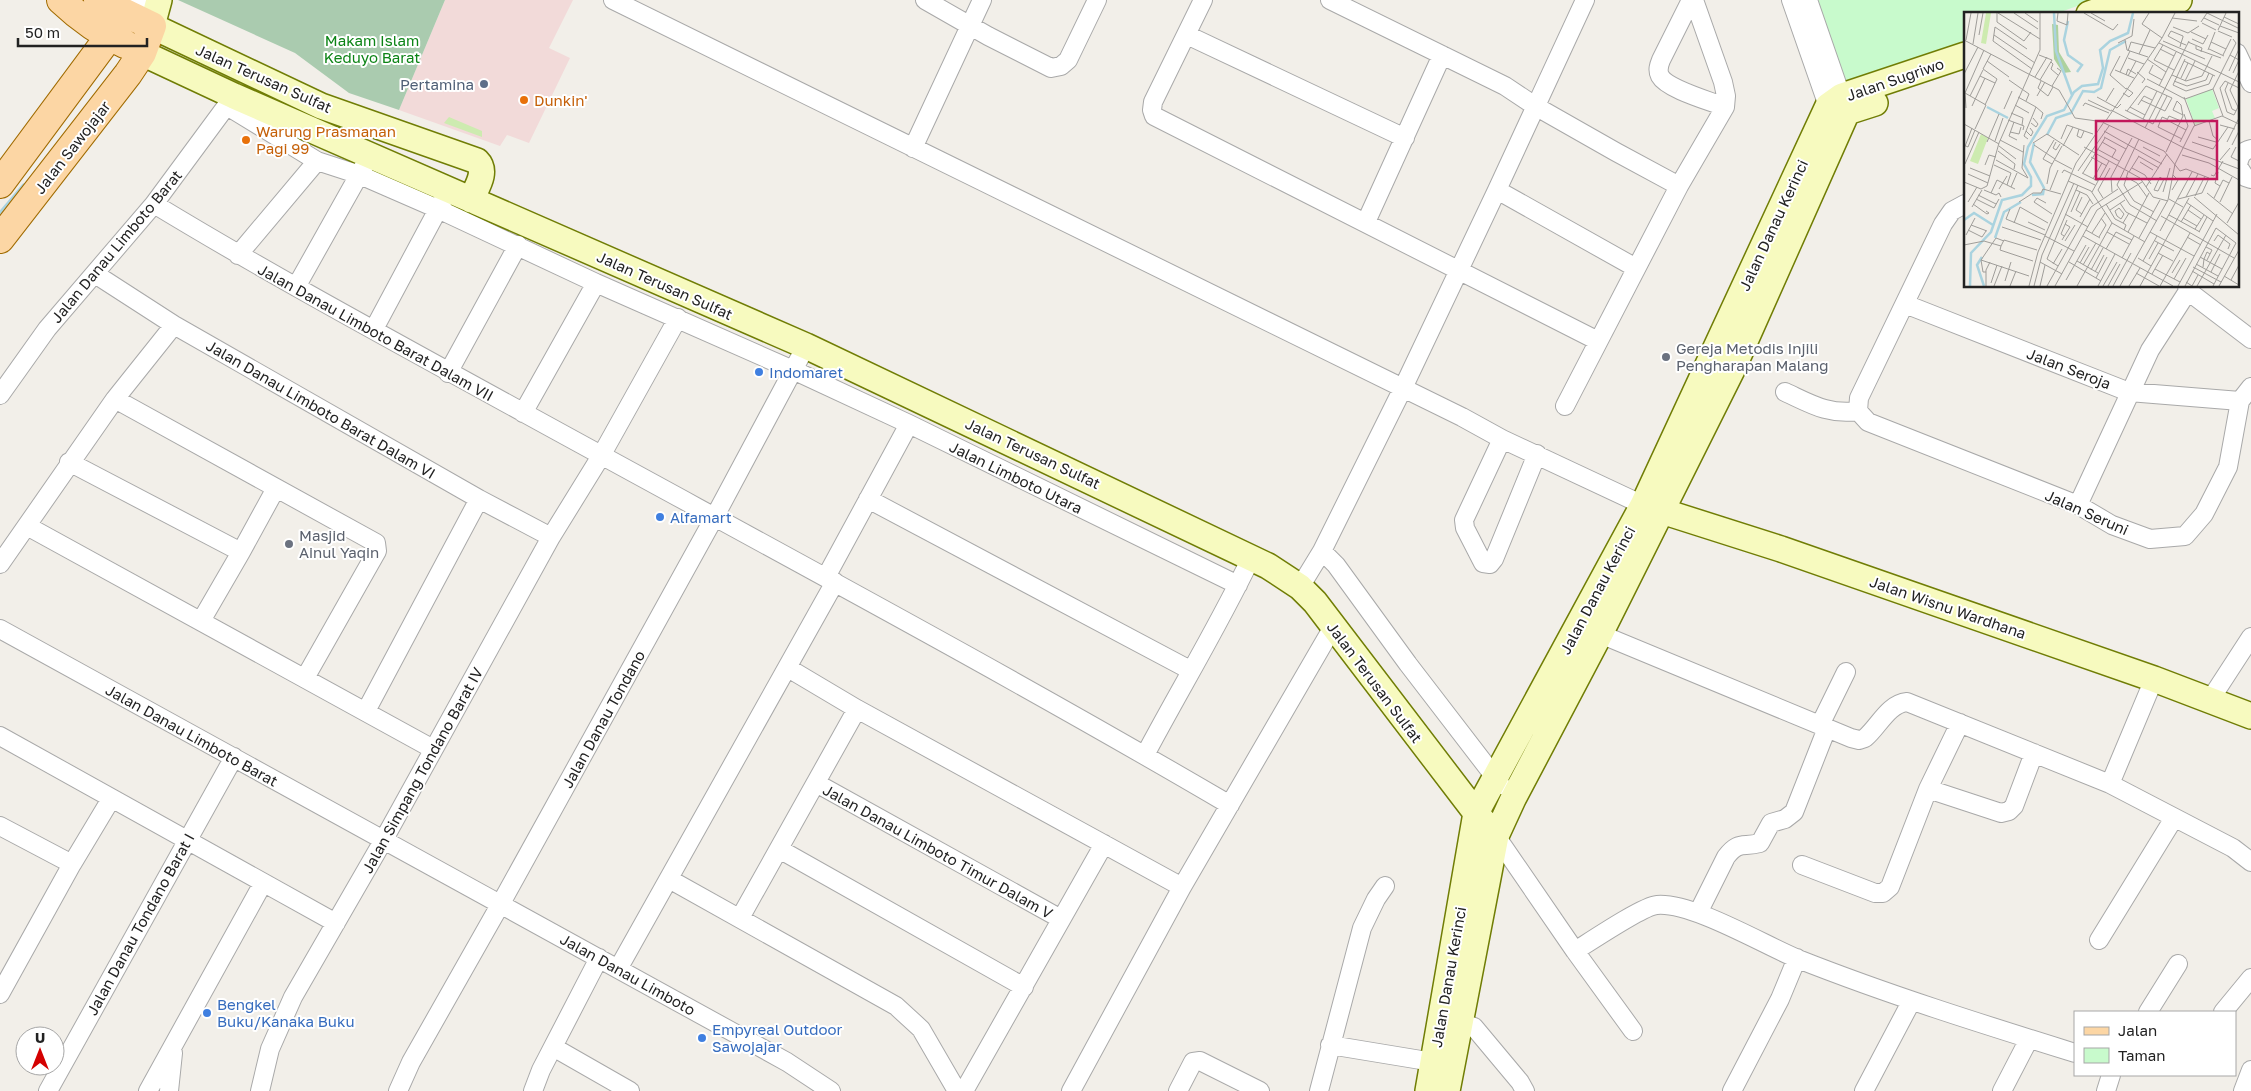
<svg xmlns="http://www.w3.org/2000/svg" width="2251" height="1091" viewBox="0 0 2251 1091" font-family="'Golos Text',sans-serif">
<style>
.commercial{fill:#f2dad9}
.grass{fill:#cdebb0}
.cemetery{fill:#aacbaf}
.park{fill:#c8facc}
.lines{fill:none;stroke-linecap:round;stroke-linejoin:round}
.stream{stroke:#aad3df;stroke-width:5}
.street-casing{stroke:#a9a9a9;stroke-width:20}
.secondary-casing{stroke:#707d05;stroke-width:28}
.primary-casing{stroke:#a06b00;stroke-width:30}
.street{stroke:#fff;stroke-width:18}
.secondary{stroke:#f7fabf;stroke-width:25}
.primary{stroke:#fcd6a4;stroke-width:28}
.service-dot{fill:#5c6f8a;stroke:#fff;stroke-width:2}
.food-dot{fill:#e8710a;stroke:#fff;stroke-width:2}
.worship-dot{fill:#6b7280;stroke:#fff;stroke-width:2}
.shop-dot{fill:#3f7fe0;stroke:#fff;stroke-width:2}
.labels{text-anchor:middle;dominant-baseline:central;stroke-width:4;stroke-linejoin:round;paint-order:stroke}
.park-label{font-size:15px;fill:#0c8416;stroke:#fff}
.street-label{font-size:15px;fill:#222;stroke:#fff}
.service-label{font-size:15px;fill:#4e5e75;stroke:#fff;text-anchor:end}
.food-label{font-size:15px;fill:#c56008;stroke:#fff;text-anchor:start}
.worship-label{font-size:15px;fill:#5b616d;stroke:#fff;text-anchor:start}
.shop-label{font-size:15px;fill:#366cbe;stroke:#fff;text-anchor:start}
.inset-river{fill:none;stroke:#aad3df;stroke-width:2.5}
.inset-road{fill:none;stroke:#9f9d99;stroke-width:1}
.view{fill:#c2185b;fill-opacity:0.15;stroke:#c2185b;stroke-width:2.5}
.inset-edge{fill:none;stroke:#222;stroke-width:2.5}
</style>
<rect width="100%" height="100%" fill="#f2efe9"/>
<!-- commercial -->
<path class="commercial" d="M445 0H573L549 48 570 58 529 143 507 135 500 146 399 110Z"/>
<!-- grass -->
<path class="grass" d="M449 117 482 131V137L444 123Z"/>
<!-- cemetery -->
<path class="cemetery" d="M178 0H445L399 110 349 93 295 53Z"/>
<!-- park -->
<path class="park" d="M1816 0H2094L2055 14H1965V45L1854 83 1842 78Z"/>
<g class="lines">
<!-- stream -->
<path class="stream" d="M0 214 24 186"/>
<defs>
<path id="street" d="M137 0 158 10
M613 0 1462 417 1502 439 1643 505
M925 0 988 36 1051 68 1061 66 1068 60 1097 0
M1203 0 1153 102 1152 110 1154 116 1598 341
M1330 0 1505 86 1535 106 1616 152 1679 186
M1691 0 1661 60C1659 65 1657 70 1660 76 1667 89 1710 101 1725 107
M1791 0 1828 106 1837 109
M1808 0 1845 107
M1187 35 1405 138
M2237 53 2251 83
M227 106 317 161 360 175 438 209 596 283 793 370 909 424 1238 585
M913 148 982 0
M2251 149C2241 151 2239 158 2238 166L2245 177 2251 179
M1497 190 1636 268
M154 204C276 278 401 345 526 414 761 543 998 669 1230 805
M1366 222 1442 55
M238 255 317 161
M95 274 174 325 479 499 551 537
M296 287 364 166
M2188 291 2251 339
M1905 304 2129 392 2240 401
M374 329 443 200
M448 373 518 245
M1785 392C1811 404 1828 415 1858 411
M0 395 47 329 154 204 233 97
M115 399 376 543 377 551 305 678
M1565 406 1679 186 1725 107 1726 96 1723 82 1694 0
M1858 411 1868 422 2078 505 2112 525 2150 539 2185 536 2204 514 2228 467 2240 401 2251 387
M1858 411 1859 398 1943 224 1952 211 1965 204
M523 413 596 283
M1502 439 1464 520 1465 528 1483 563 1490 564 1494 559 1537 454
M69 462 241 552 276 488
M868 499 1190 670
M2078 505 2150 350 2188 291 2187 286
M27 526 433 749
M1322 551 1336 565 1408 664 1501 785
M0 564 115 399 174 325
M826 577 909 424
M1300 587 1322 551 1403 388 1497 190 1585 0
M201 621 241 552
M0 629 787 1062 831 1091
M1600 634 1851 738 1859 740 1865 738C1879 726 1888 704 1907 702L2110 784 2233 848 2251 862
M788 668 857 709 1182 887
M2210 700 2251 637
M366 711 479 499
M1820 725 1846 672
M0 736 336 923
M1145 755C1180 689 1219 625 1251 558
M816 783 1061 919
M2110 784 2154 679
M1928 789 2001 813 2009 811 2014 806 2034 753
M0 826 72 864
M1496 836 1575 951C1591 941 1643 906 1657 905 1692 902 1764 945 1798 959 1889 995 1982 1024 2075 1053
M779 849 1024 987
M1802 865 1875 893H1883L1890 887 1928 789 1960 723
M669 879 896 1006 921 1029 957 1091
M1698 913 1726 857C1739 840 1743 848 1760 843L1771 823 1785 819 1794 812 1827 728
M740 918 857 709
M2099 940 2174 818
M1575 951 1633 1031
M618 969 835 582
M0 994 72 864 111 799
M2148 1012 2178 964
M2223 1012 2251 978
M1451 1019 1474 1027 1520 1082 1525 1091
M1330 1045 1433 1062
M553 1047 630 1091
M48 1091 234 757
M148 1091 263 883
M169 1091 173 1053
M260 1091 270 1049 293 997 383 841 551 537 601 456 678 318
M398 1091 411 1062 500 905 714 518 806 346
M533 1091 541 1070 599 958
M964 1091 1104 844
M1071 1091 1182 887 1333 627
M1178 1091 1193 1062 1200 1061 1260 1091
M1319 1091 1362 928 1376 899 1385 886
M1732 1091 1780 999 1797 958
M1864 1091 1911 1002
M2002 1091 2029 1039
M2106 1091 2111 1075
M2243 1091 2251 1070"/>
<path id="secondary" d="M159 0 152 26 321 106 477 161C488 172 476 188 471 200
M2089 14 2129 0
M2139 14 2179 0
M142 53 234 96 806 346 1268 566 1300 587 1315 602 1476 813 1496 836
M1646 506 1781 549 2154 679 2251 716
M1428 1091 1476 813 1643 505 1828 106 1842 96 1965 55
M1447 1091 1496 836 1513 799 1600 634 1734 366 1847 112 1875 103"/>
<path id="primary" d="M61 0C80 18 101 33 125 44
M0 184 126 14
M0 239 128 74 142 53 152 26 98 0"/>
</defs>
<!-- street casing -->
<use href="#street" class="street-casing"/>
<!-- secondary casing -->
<use href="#secondary" class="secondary-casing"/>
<!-- primary casing -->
<use href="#primary" class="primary-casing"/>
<!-- street -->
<use href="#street" class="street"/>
<!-- secondary -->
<use href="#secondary" class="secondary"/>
<!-- primary -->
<use href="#primary" class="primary"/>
</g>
<!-- markers -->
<circle class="service-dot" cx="484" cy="84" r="5"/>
<g class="food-dot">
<circle cx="524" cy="100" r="5"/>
<circle cx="246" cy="140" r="5"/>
</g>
<g class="worship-dot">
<circle cx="1666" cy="357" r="5"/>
<circle cx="289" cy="544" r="5"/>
</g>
<g class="shop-dot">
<circle cx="759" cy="372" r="5"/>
<circle cx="660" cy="517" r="5"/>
<circle cx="207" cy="1013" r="5"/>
<circle cx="702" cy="1038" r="5"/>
</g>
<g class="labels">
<!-- park labels -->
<g class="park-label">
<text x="372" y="40">Makam Islam<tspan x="372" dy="17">Keduyo Barat</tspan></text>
</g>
<!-- street labels -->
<g class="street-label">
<text transform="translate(264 78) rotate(24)">Jalan Terusan Sulfat</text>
<text transform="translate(1895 79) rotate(-19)">Jalan Sugriwo</text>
<text transform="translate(72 147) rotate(-52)">Jalan Sawojajar</text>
<text transform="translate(1773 225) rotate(-65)">Jalan Danau Kerinci</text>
<text transform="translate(116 246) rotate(-50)">Jalan Danau Limboto Barat</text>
<text transform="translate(665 285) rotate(24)">Jalan Terusan Sulfat</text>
<text transform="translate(376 332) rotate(29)">Jalan Danau Limboto Barat Dalam VII</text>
<text transform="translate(2069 368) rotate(21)">Jalan Seroja</text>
<text transform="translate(321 409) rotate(30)">Jalan Danau Limboto Barat Dalam VI</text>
<text transform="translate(1033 453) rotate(25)">Jalan Terusan Sulfat</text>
<text transform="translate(1016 477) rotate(26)">Jalan Limboto Utara</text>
<text transform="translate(2087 512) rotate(24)">Jalan Seruni</text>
<text transform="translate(1597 590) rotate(-62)">Jalan Danau Kerinci</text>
<text transform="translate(1948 607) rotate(19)">Jalan Wisnu Wardhana</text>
<text transform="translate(1375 682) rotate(53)">Jalan Terusan Sulfat</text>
<text transform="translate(603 719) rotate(-61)">Jalan Danau Tondano</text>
<text transform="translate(192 735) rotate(29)">Jalan Danau Limboto Barat</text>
<text transform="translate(422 770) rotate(-61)">Jalan Simpang Tondano Barat IV</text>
<text transform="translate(938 851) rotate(29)">Jalan Danau Limboto Timur Dalam V</text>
<text transform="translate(140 924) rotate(-61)">Jalan Danau Tondano Barat I</text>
<text transform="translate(628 974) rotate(29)">Jalan Danau Limboto</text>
<text transform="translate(1448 977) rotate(-80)">Jalan Danau Kerinci</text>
</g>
<!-- service labels -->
<g class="service-label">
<text x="474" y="84">Pertamina</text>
</g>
<!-- food labels -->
<g class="food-label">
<text x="534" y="100">Dunkin'</text>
<text x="256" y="131">Warung Prasmanan<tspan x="256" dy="17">Pagi 99</tspan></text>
</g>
<!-- worship labels -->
<g class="worship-label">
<text x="1676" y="348">Gereja Metodis Injili<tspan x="1676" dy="17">Pengharapan Malang</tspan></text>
<text x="299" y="535">Masjid<tspan x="299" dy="17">Ainul Yaqin</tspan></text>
</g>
<!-- shop labels -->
<g class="shop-label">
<text x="769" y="372">Indomaret</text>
<text x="670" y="517">Alfamart</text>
<text x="217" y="1004">Bengkel<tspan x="217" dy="17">Buku/Kanaka Buku</tspan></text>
<text x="712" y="1029">Empyreal Outdoor<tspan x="712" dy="17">Sawojajar</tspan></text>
</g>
</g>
<!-- overview -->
<g transform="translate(1964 12)">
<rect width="275" height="275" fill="#f2efe9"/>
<path d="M22 1H27L22 32 17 31ZM17 122 24 126 14 152 6 149Z" fill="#cdebb0"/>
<path d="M88 12 94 13 95 40 107 60 99 61 90 47Z" fill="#add19e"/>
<path d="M248 77 255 96 248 99 251 106 231 113 222 87Z" fill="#c8facc"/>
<path class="inset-river" d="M90 1 92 39 108 83M104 9 100 28 104 43 118 53 113 60M23 95 44 106M83 123 92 106 107 101 119 79 130 80 137 76 146 38 162 29M68 183 79 182 80 176 66 150 70 131M0 208 10 201 29 213M31 226 40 200 57 190M18 245 13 253 20 274M6 274 7 241 27 220 38 188 58 183 67 174V165L60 152 64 135 83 104 100 98 110 80 118 74 134 72 139 56 136 38 146 29 164 21 169 1"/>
<path class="inset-road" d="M33 1V10L60 29 67 20M34 1 76 27M50 1 74 17M61 1 74 10M94 1 93 9 103 13 104 1M120 1 149 18 154 12M127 1 141 9M185 1 178 12 198 26M260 5 275 12M208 6 233 9M240 6 255 13M237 10 243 1 274 16M238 11 252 18M256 14 275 21M209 15 224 21 235 14M254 18 262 1M254 19 268 25M227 20 242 27M15 23 19 1M30 23 71 51M228 27 239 32 244 23M0 28 95 78 111 106 140 110 112 151 74 240 65 274M2 28 7 1M161 28 163 38 184 45M199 29 241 47M224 30 238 36 237 40M247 30 262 37M154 31 168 24 170 7M195 31 275 70M9 32 14 1M199 33 190 48 210 58M232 34V37L257 46M216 35 217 31 219 25V24L207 19 204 24 217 31 222 33M63 37 31 15 29 29 68 57M196 37 210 44M245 37 260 44M244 38 251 20M164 39 167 30 191 36M175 42 186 18M75 43 88 48 76 68M259 43 267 27M266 43 275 48 269 61M156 44 146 63 162 77M164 46 180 52M183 47 202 60M221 47 209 73 222 79 245 72 249 63M23 49 45 65M220 49 251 64M87 50 89 52 87 57 94 63M189 53 185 61 198 68M151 58 170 66M265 59 275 37M156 60 166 39M173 60 181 67 178 71M0 62 14 35M162 63 164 57 172 62M208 63 222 69 238 64 248 44M16 64 31 71M164 64 172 49M71 65 83 45M217 66 224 51M183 67 221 87 249 77M45 68 65 82 62 89M77 69 74 76 84 84 89 75M210 69 223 74 242 68 245 61M221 69 231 49M264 71 261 78 268 97 272 99M88 74 97 59 93 56M195 74 212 40M275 76 261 69 256 76 263 100 270 103 275 93M249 77 272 31 269 27M249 77 259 104M1 81 22 93 11 117M159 81 165 85 169 81 162 76M6 84 19 58M73 84 81 70M54 85 72 95 60 124 64 127M133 85 153 96 157 92M220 85 231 114M124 88 147 99M142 89 150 76M21 93 33 67 19 57 27 42M51 93 65 101M174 93 180 84 188 88M8 94 21 66M119 94 121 91 145 101M72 95 79 101 77 107M166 95 181 103M274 95 266 78 275 59M2 96 1 81 20 38M40 97 48 79M147 98 220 136 275 157M161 98 189 112 203 84M163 99 182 74 208 86 201 99 177 88M47 101 59 106 58 113M179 107 193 79M203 107 198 105 194 115 218 127M44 108 60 114 59 118M217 109 205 104 203 108 222 118M245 109 249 124 254 128M50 110 45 124 53 128M141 110 198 26 211 1M67 111 72 115 74 112 69 106M140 111 200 139 216 159 222 157 245 166 238 181 214 187M0 112 35 132M256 113 271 117M181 116 225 29M115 117 113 124 117 126 120 119M62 119 67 124 69 120 66 116M140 119 198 152M46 120 55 122 57 115M140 125 162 137M234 125 252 130M97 127 103 113 129 122M175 127 153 173 166 193 193 209M36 128 59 140M31 129 39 106M23 130 35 102M92 130 89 136 92 138 96 132M138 130 152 138 148 145M216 130 224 114 220 102M228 130 249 137 264 115M263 130 275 106M69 131 83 122 115 143M0 133 4 135 11 118M60 133 58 156 64 166M70 133 91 147M268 133 275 119M35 134 52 147M99 134 109 115M120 135 176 166 189 185 204 189M179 135 196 144M272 135 267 145 275 149M0 137 8 116M133 137 155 149M34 139 51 152 50 157M202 140 219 104 217 93 213 89 209 98 219 103M218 143 245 151 275 168M174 144 195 156M127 145 143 154M32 148 64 166M91 148 108 157M256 148 266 136M176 150 189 158M1 152 15 120M88 152 79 147 90 128M21 153 25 143 32 145M30 153 47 161 43 173M6 156 26 164M168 156 181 163 187 172M114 159 145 114M164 160 160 173 166 183 170 189 190 200M165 160 175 144M254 160 251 171 256 174M98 161 100 158 131 173M118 161 134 169M119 161 141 126M4 162 24 171M247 163 250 164 259 149M162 165 173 171 183 185M129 167 138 151M200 167 194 179 190 178 196 165 197 166 202 168M104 169 127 179 148 211 181 230M0 170 17 177M83 172 86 156 98 134M47 175 53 161M182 175 203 142M17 177 23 174 35 131 76 38V1M35 177 43 164M20 178 32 183 35 181 37 185M86 178 94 158M112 178 123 183 129 192M208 178 214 168 209 163M128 180 145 149M148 180 147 165 168 126M199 180 206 156M27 181 33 168 51 177M243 181 269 202M14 183 32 192M231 184 241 164M118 185 112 198 118 202M222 185 234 162M230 185 275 223M139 186 134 178 146 156M250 186 259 168 265 171M12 187 30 196 35 187M205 187 219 195M4 190 13 175M55 190 69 181H77L79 177 97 182M222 190 249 209M256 190 268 165M82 191 73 186 70 190 88 202M156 191 162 200 183 211M9 192 23 202 25 201 22 199M142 192 151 207 159 211M8 195 18 178M46 197 42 207 81 223M146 198 161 188M224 198 237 207M107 200 116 180M101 202 124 215M205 203 236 220M153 204 157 207 160 202 155 196 151 199 153 204M197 204 270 246M116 205 126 187M219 206 233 214M64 210 81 218M217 210 227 193M50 211 56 195 84 211M263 211 275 190M7 213 23 219M38 215 77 228M231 217 240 203M4 218 18 225 22 219M122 218 136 226M160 218 162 213 159 211 165 201M196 219 228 160M143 220 165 232M164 220 185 181M186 220 230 244M235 220 243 205M128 221 141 201M2 223 11 206M81 224 110 239M100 224 97 222 103 208M119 224 209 274M135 225 142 213 137 206M223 225 237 233M175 226 196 188M98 228 106 215 101 212M40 229 32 226 17 248 65 264M101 229 111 213M191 229 210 239M250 229 254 223 266 232 264 237M0 233 20 229 37 234M242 235 248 238 243 248M142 237 152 220 168 228M194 241 209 249M236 245 258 257M158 246 170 224M174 246 187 254M185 247 194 231M17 248 19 260H22M69 249 36 238 37 234 40 228 73 238M113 249 134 261M179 249 193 224M76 250 98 262M105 250 137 269M116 251 125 235M89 252 98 237M232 252 254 264M119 253 132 231M94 254 83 247 114 173M229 255 257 270M239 255 240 247 243 240 246 242M191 257 216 270M127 258 139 236M228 259 250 272M131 260 140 243M247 260 256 242M172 261 195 274M208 261 216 248M188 262 199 243M260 264 275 273M132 266 143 245M210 267 222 246M102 268 122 233M267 268 275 253M41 269 47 250M222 270 228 274 234 263M27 271 33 253M22 274V258L26 250M30 274 38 254M46 274 52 259M70 274 78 243 110 171M76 274 81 253M83 274 127 195 154 177M91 274 133 198 178 170M113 274 148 211M134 274 151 242M139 274 153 250M144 274 156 252M149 274 167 241M156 274 204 188 211 152 230 114 258 104 275 112M165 274 176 256M176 274 225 186M196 274 226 221M214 274 253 202M221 274 252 216 272 231 249 274M233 274 262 223M255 274 275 238"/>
<path class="view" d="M132 109H253V167H132Z"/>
<rect width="275" height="275" class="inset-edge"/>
</g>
<!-- legend -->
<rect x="2074" y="1011" width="162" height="65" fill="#ffffff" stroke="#a7a7a7"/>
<rect x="2084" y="1027" width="25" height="8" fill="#fcd6a4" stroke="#a7a7a7"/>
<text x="2118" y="1036" font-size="15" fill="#222222">Jalan</text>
<rect x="2084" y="1048" width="25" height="15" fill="#c8facc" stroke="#a7a7a7"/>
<text x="2118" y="1061" font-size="15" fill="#222222">Taman</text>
<!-- north arrow -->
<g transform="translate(40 1051)"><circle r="24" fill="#ffffff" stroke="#a7a7a7"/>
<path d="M0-4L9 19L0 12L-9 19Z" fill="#d40000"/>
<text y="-8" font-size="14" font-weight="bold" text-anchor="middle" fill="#222222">U</text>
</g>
<!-- scale -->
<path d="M18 38v8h129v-8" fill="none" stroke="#222222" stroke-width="2.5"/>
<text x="25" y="38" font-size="15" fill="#222222" stroke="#ffffff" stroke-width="4" paint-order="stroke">50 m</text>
</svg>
